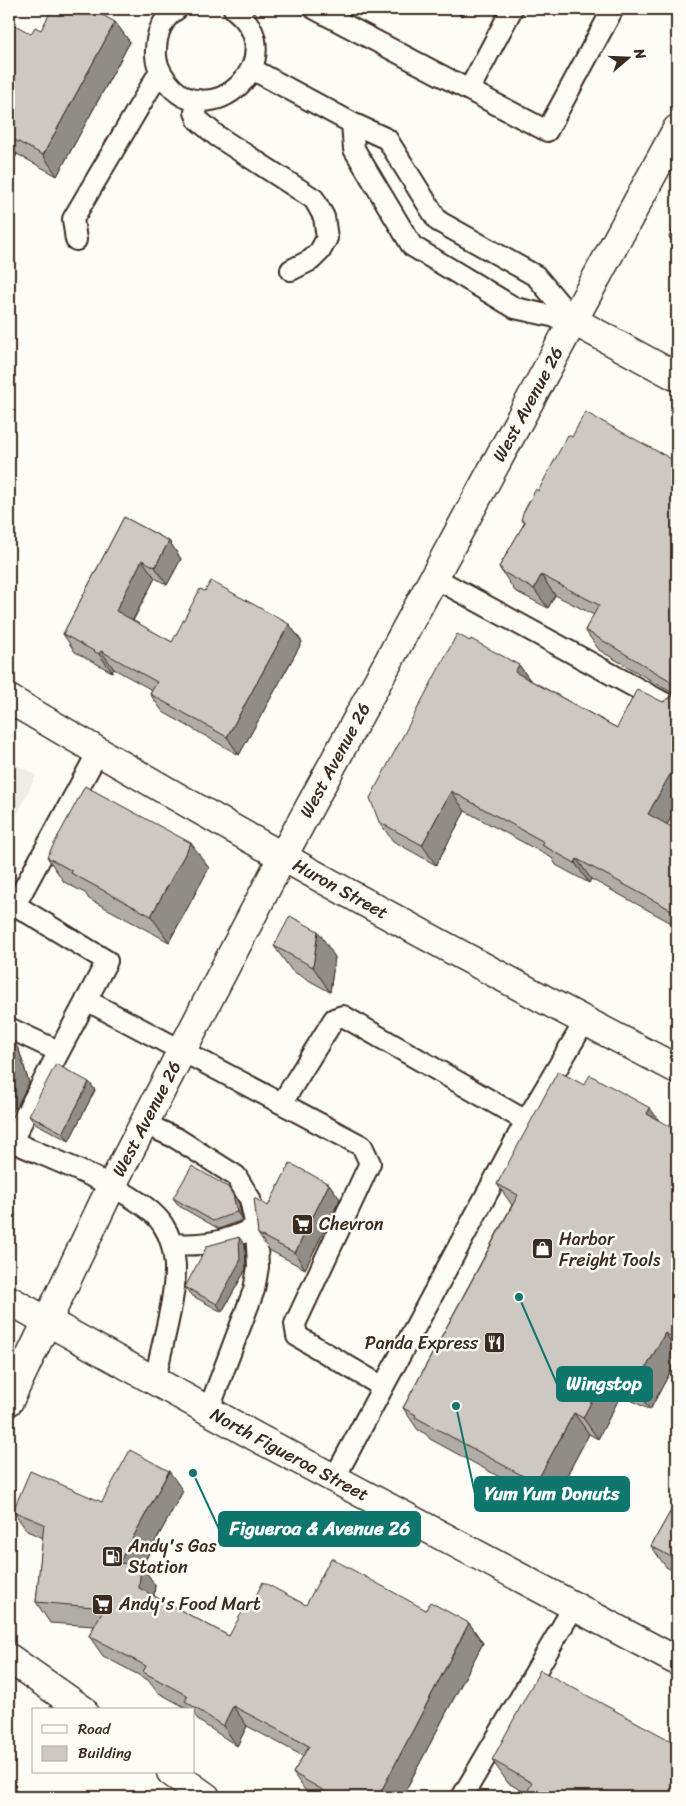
<svg xmlns="http://www.w3.org/2000/svg" width="686" height="1806" viewBox="0 0 686 1806" font-family="Sriracha,sans-serif">
<style>
.built{fill:#efece7}
.lines{fill:none;stroke-linecap:round;stroke-linejoin:round}
.lane-casing{stroke:#3b2a1e;stroke-width:24}
.street-casing{stroke:#3b2a1e;stroke-width:31}
.secondary-casing{stroke:#3b2a1e;stroke-width:31}
.primary-casing{stroke:#3b2a1e;stroke-width:31}
.highway-casing{stroke:#3b2a1e;stroke-width:31}
.lane{stroke:#fdfcf7;stroke-width:20}
.street{stroke:#fdfcf7;stroke-width:28}
.secondary{stroke:#fdfcf7;stroke-width:28}
.primary{stroke:#fdfcf7;stroke-width:28}
.highway{stroke:#fdfcf7;stroke-width:28}
.wall{fill:#b0aca7;stroke:#3b2a1e}
.shaded-wall{fill:#908c88;stroke:#3b2a1e}
.building{fill:#cdc8c2;stroke:#3b2a1e}
.labels{text-anchor:middle;dominant-baseline:central;stroke-width:5;stroke-linejoin:round;paint-order:stroke}
.street-label{font-size:18px;fill:#3b2a1e;stroke:#fdfcf7}
.poi-label{font-size:18px;fill:#3b2a1e;stroke:#fdfcf7;text-anchor:start}
.leader{fill:none;stroke:#0f766e;stroke-width:2}
.callout-dot{fill:#0f766e;stroke:#fdfcf7;stroke-width:2}
.callout{fill:#0f766e;stroke:#0f766e;stroke-width:2}
.callout-label{font-size:19px;text-anchor:middle;font-weight:bold;fill:#fff}
</style>
<rect width="100%" height="100%" fill="#fdfcf7"/>
<filter id="ink" filterUnits="userSpaceOnUse"><feTurbulence type="fractalNoise" baseFrequency=".02" numOctaves="2"/><feDisplacementMap in="SourceGraphic" scale="10" xChannelSelector="R" yChannelSelector="G"/><feConvolveMatrix kernelMatrix="1 2 1 2 8 2 1 2 1" color-interpolation-filters="sRGB"/></filter>
<g filter="url(#ink)">
<!-- built -->
<path class="built" d="M9 761 36 775 9 831Z"/>
<g class="lines">
<defs>
<path id="lane" d="M177 9C162 18 156 35 156 51 155 62 160 72 166 80 207 139 297 59 234 9
M315 9 547 131 613 9
M252 69 352 123 387 139 438 221 536 276 574 321
M469 90 512 9
M198 100 195 112 198 120 217 136 314 199 324 217 327 238 320 251 311 260 291 270
M352 123 354 149 412 246 515 308 574 321
M76 240 73 219 160 71
M435 578 677 710
M86 1000 362 1146 370 1163 295 1324 297 1336 383 1387 526 1121 343 1016 334 1019 282 1103
M9 1028 58 1051
M526 1121 585 1021
M145 1124 176 1138 236 1176 250 1199 256 1227 258 1267 254 1290 209 1409
M11 1141C48 1158 143 1192 163 1225 171 1237 174 1251 175 1265 176 1300 161 1346 155 1381
M9 1146 107 961 15 905 98 752
M172 1244C206 1246 226 1242 256 1227
M334 1479 383 1387
M462 1797 573 1608"/>
<g id="street">
<path d="M574 321 677 377"/>
<path id="s1" d="M9 699C228 829 451 952 677 1069"/>
</g>
<g id="secondary">
<path id="s2" d="M45 1320 258 1438 677 1661"/>
</g>
<g id="primary">
<path d="M9 1300 45 1320"/>
<path id="s3" d="M9 1401 111 1187 283 856 677 129"/>
</g>
<path id="highway" d="M9 1658 83 1710
M171 1772 206 1797"/>
</defs>
<!-- lane casing -->
<use href="#lane" class="lane-casing"/>
<!-- street casing -->
<use href="#street" class="street-casing"/>
<!-- secondary casing -->
<use href="#secondary" class="secondary-casing"/>
<!-- primary casing -->
<use href="#primary" class="primary-casing"/>
<!-- highway casing -->
<use href="#highway" class="highway-casing"/>
<!-- lane -->
<use href="#lane" class="lane"/>
<!-- street -->
<use href="#street" class="street"/>
<!-- secondary -->
<use href="#secondary" class="secondary"/>
<!-- primary -->
<use href="#primary" class="primary"/>
<!-- highway -->
<use href="#highway" class="highway"/>
</g>
<!-- wall -->
<path class="wall" d="M449 9H465L462 16Z
M115 22 130 42 57 176 17 154 9 170V25L31 34 41 30Z
M677 222V249L669 237Z
M572 437 677 462V807L667 825 677 830V926L591 879 589 883 556 865 552 858 465 811 436 865 393 841 379 822 519 665 530 680 617 728 673 696 674 694 599 650 585 630 594 615 555 595 548 608 515 591 499 567 524 524 521 520 538 491Z
M124 517 169 541 181 559 167 585 155 578 133 621 172 642 289 624 302 642 239 755 163 712 150 694 152 690 114 669 112 672 75 652 63 634Z
M47 857 209 868 169 942 89 899 85 893 64 882Z
M274 946 335 957 330 992 292 971Z
M9 1035 19 1050 29 1083 14 1112 9 1109Z
M89 1082 95 1090 69 1141 35 1123 29 1115Z
M584 1085 659 1121 677 1130V1359L650 1410 621 1395 598 1439 589 1434 551 1505 430 1439 426 1434 418 1430 403 1408 512 1205 497 1184Z
M329 1184 340 1199 305 1269 269 1250 258 1234 268 1206Z
M228 1187 239 1203 242 1220 219 1229 179 1206 173 1198Z
M245 1245 246 1269 222 1312 191 1295 185 1287Z
M183 1491 142 1566 155 1585 154 1596 229 1636 252 1603 426 1610 469 1623 483 1643 402 1797H314L307 1793 293 1773 303 1756 247 1726 237 1746 199 1721 194 1714V1710H190L157 1692 148 1680 103 1656 89 1636 94 1626 50 1623 36 1602 43 1538 27 1531 13 1511 102 1502Z
M677 1500V1573L666 1567 651 1546Z
M492 1760 677 1797H531L529 1795 508 1783Z"/>
<!-- shaded-wall -->
<path class="shaded-wall" d="M457 9H465L462 16Z
M115 22 130 42 57 176 43 155Z
M9 142 17 154 9 170Z
M169 541 181 559 167 585 155 567Z
M142 560 155 578 128 629 116 611Z
M541 575 555 595 548 608 534 589Z
M289 624 302 642 239 755 227 737Z
M101 651 114 669 112 672 99 654Z
M519 665 533 684 515 672Z
M677 762V807L662 834 648 814Z
M451 791 465 811 436 865 422 845Z
M191 843 209 868 169 942 151 916Z
M577 859 591 879 589 883 575 863Z
M318 931 335 957 330 992 313 967Z
M9 1035 19 1050 29 1083 14 1112 9 1104Z
M89 1082 95 1090 69 1141 63 1133Z
M650 1108 665 1129 647 1114Z
M329 1184 340 1199 305 1269 295 1253Z
M228 1187 239 1203 242 1220 237 1212Z
M239 1237 245 1245 246 1269 222 1312 217 1304Z
M665 1333 677 1351V1359L650 1410 635 1388Z
M606 1373 621 1395 598 1439 583 1418Z
M574 1413 589 1434 551 1505 536 1483Z
M169 1471 183 1491 142 1566 155 1585 153 1608 119 1563Z
M469 1623 483 1643 402 1797H378Z
M233 1706 247 1726 237 1746 223 1726Z"/>
<!-- building -->
<path class="building" d="M52 9H92L115 22 43 155 9 137V25L10 22 31 34 35 27 41 30Z
M677 222V242L669 237Z
M585 412 677 462V762L648 814 677 830V913L577 859 575 863 542 845 544 842 451 791 422 845 379 822 370 798 457 634 470 641 471 639 519 665 515 672 617 728 637 689 663 702 673 696 675 689 669 680 585 630 599 605 541 575 534 589 501 571 502 569 499 567 525 522 521 520 523 513 536 489 538 491 568 435 572 437Z
M124 517 169 541 155 567 142 560 116 611 172 642 200 589 205 591 211 581 289 624 227 737 150 694 157 682 101 651 99 654 63 634Z
M85 786 191 843 151 916 71 873 72 871 47 857Z
M290 916 318 931 313 967 274 946Z
M9 1040 16 1064 9 1077Z
M56 1064 89 1082 63 1133 29 1115Z
M558 1071 584 1085 590 1075 650 1108 647 1114 677 1130V1340L665 1333 635 1388 606 1373 583 1418 574 1413 536 1483 415 1417 416 1415 403 1408 518 1195 497 1184Z
M290 1163 329 1184 295 1253 258 1234 254 1198 268 1206Z
M192 1166 228 1187 233 1195 237 1212 213 1221 173 1198Z
M239 1237 240 1261 217 1304 185 1287 207 1246Z
M130 1450 169 1471 119 1563 141 1565 139 1588 229 1636 248 1601 252 1603 263 1582 306 1605 331 1558 426 1610 430 1602 469 1623 378 1797H335L293 1773 309 1746 233 1706 223 1726 185 1701 188 1696 143 1672 146 1666 89 1636 104 1608 36 1602 44 1524 13 1511 30 1471 102 1502Z
M677 1500V1560L651 1546Z
M540 1670 677 1744V1797H537L527 1792 532 1783 492 1760Z"/>
</g>
<!-- icons -->
<defs>
<symbol id="supermarket-square" viewBox="-11 -11 22 22"><rect x="-9" y="-9" width="18" height="18" rx="4" fill="#3b2a1e" stroke="#fdfcf7"/><path d="M-6-5.5h2.5l.6 2H6L4.5 2H-2.5L-4.4-4H-6ZM-1.5 3.2a1.3 1.3 0 1 0 .1 0ZM3 3.2a1.3 1.3 0 1 0 .1 0Z" fill="#fff"/></symbol>
<symbol id="shop-square" viewBox="-11 -11 22 22"><rect x="-9" y="-9" width="18" height="18" rx="4" fill="#3b2a1e" stroke="#fdfcf7"/><path d="M-5-2.5h2.3a2.7 3.5 0 0 1 5.4 0H5L5.5 6h-11ZM-1.5-2.5h3a1.5 2.3 0 0 0-3 0Z" fill="#fff"/></symbol>
<symbol id="restaurant-square" viewBox="-11 -11 22 22"><rect x="-9" y="-9" width="18" height="18" rx="4" fill="#3b2a1e" stroke="#fdfcf7"/><path d="M-5-6h1v4h1v-4h1v4h1v-4h1v5L-1.5 .5V6h-2V.5L-5-1ZM5-6V6H3V1.5H1.5Q1.5-4 5-6Z" fill="#fff"/></symbol>
<symbol id="fuel-square" viewBox="-11 -11 22 22"><rect x="-9" y="-9" width="18" height="18" rx="4" fill="#3b2a1e" stroke="#fdfcf7"/><path d="M-5.5-6h7V0h2V4h1.3V-2.5L3-4.5l.8-.8L6-3V5H2.5V1h-1V6h-7ZM-4.2-4.7v3.2H.2V-4.7Z" fill="#fff"/></symbol>
</defs>
<g fill-rule="evenodd">
<use href="#supermarket-square" x="290" y="1212" width="25" height="25"/>
<use href="#shop-square" x="530" y="1236" width="25" height="25"/>
<use href="#restaurant-square" x="482" y="1330" width="25" height="25"/>
<use href="#fuel-square" x="100" y="1544" width="25" height="25"/>
<use href="#supermarket-square" x="90" y="1592" width="25" height="25"/>
</g>
<g class="labels">
<!-- street labels -->
<g class="street-label">
<text stroke="none"><textPath href="#s3" startOffset="1124">West Avenue 26</textPath></text>
<text stroke="none"><textPath href="#s3" startOffset="719">West Avenue 26</textPath></text>
<text stroke="none"><textPath href="#s1" startOffset="382">Huron Street</textPath></text>
<text stroke="none"><textPath href="#s3" startOffset="314">West Avenue 26</textPath></text>
<text stroke="none"><textPath href="#s2" startOffset="279">North Figueroa Street</textPath></text>
</g>
<!-- poi labels -->
<g class="poi-label">
<text x="319" y="1224">Chevron</text>
<text x="559" y="1239">Harbor<tspan x="559" dy="21">Freight Tools</tspan></text>
<text x="478" y="1343" text-anchor="end">Panda Express</text>
<text x="128" y="1546">Andy's Gas<tspan x="128" dy="21">Station</tspan></text>
<text x="119" y="1604">Andy's Food Mart</text>
</g>
</g>
<!-- callouts -->
<path class="leader" d="M519 1297L557 1384M456 1406L475 1494M193 1473L219 1529"/>
<g class="callout-dot">
<circle cx="519" cy="1297" r="5"/>
<circle cx="456" cy="1406" r="5"/>
<circle cx="193" cy="1473" r="5"/>
</g>
<g class="callout">
<rect x="557" y="1367" width="95" height="34" rx="5"/>
<rect x="475" y="1477" width="154" height="34" rx="5"/>
<rect x="219" y="1512" width="201" height="34" rx="5"/>
</g>
<g class="callout-label">
<text x="604" y="1390">Wingstop</text>
<text x="552" y="1500">Yum Yum Donuts</text>
<text x="320" y="1535">Figueroa &amp; Avenue 26</text>
</g>
<!-- margin -->
<rect width="686" height="1806" fill="none" stroke="#fdfcf7" stroke-width="30"/>
<rect x="15" y="15" width="656" height="1776" fill="none" stroke="#3b2a1e" stroke-width="2" filter="url(#ink)"/>
<!-- legend -->
<rect x="32" y="1708" width="162" height="65" fill="#fdfcf7" stroke="#afa8a0"/>
<rect x="42" y="1725" width="25" height="8" fill="#fdfcf7" stroke="#afa8a0"/>
<text x="78" y="1734" font-size="15" fill="#3b2a1e">Road</text>
<rect x="42" y="1746" width="25" height="15" fill="#cdc8c2" stroke="#afa8a0"/>
<text x="78" y="1758" font-size="15" fill="#3b2a1e">Building</text>
<!-- north arrow -->
<g transform="translate(628 58) rotate(71)" stroke="#fdfcf7" stroke-width="4" paint-order="stroke">
<path d="M0-4L9 19L0 12L-9 19Z" fill="#3b2a1e"/>
<text y="-8" font-size="14" font-weight="bold" text-anchor="middle" fill="#3b2a1e">N</text>
</g>
</svg>
